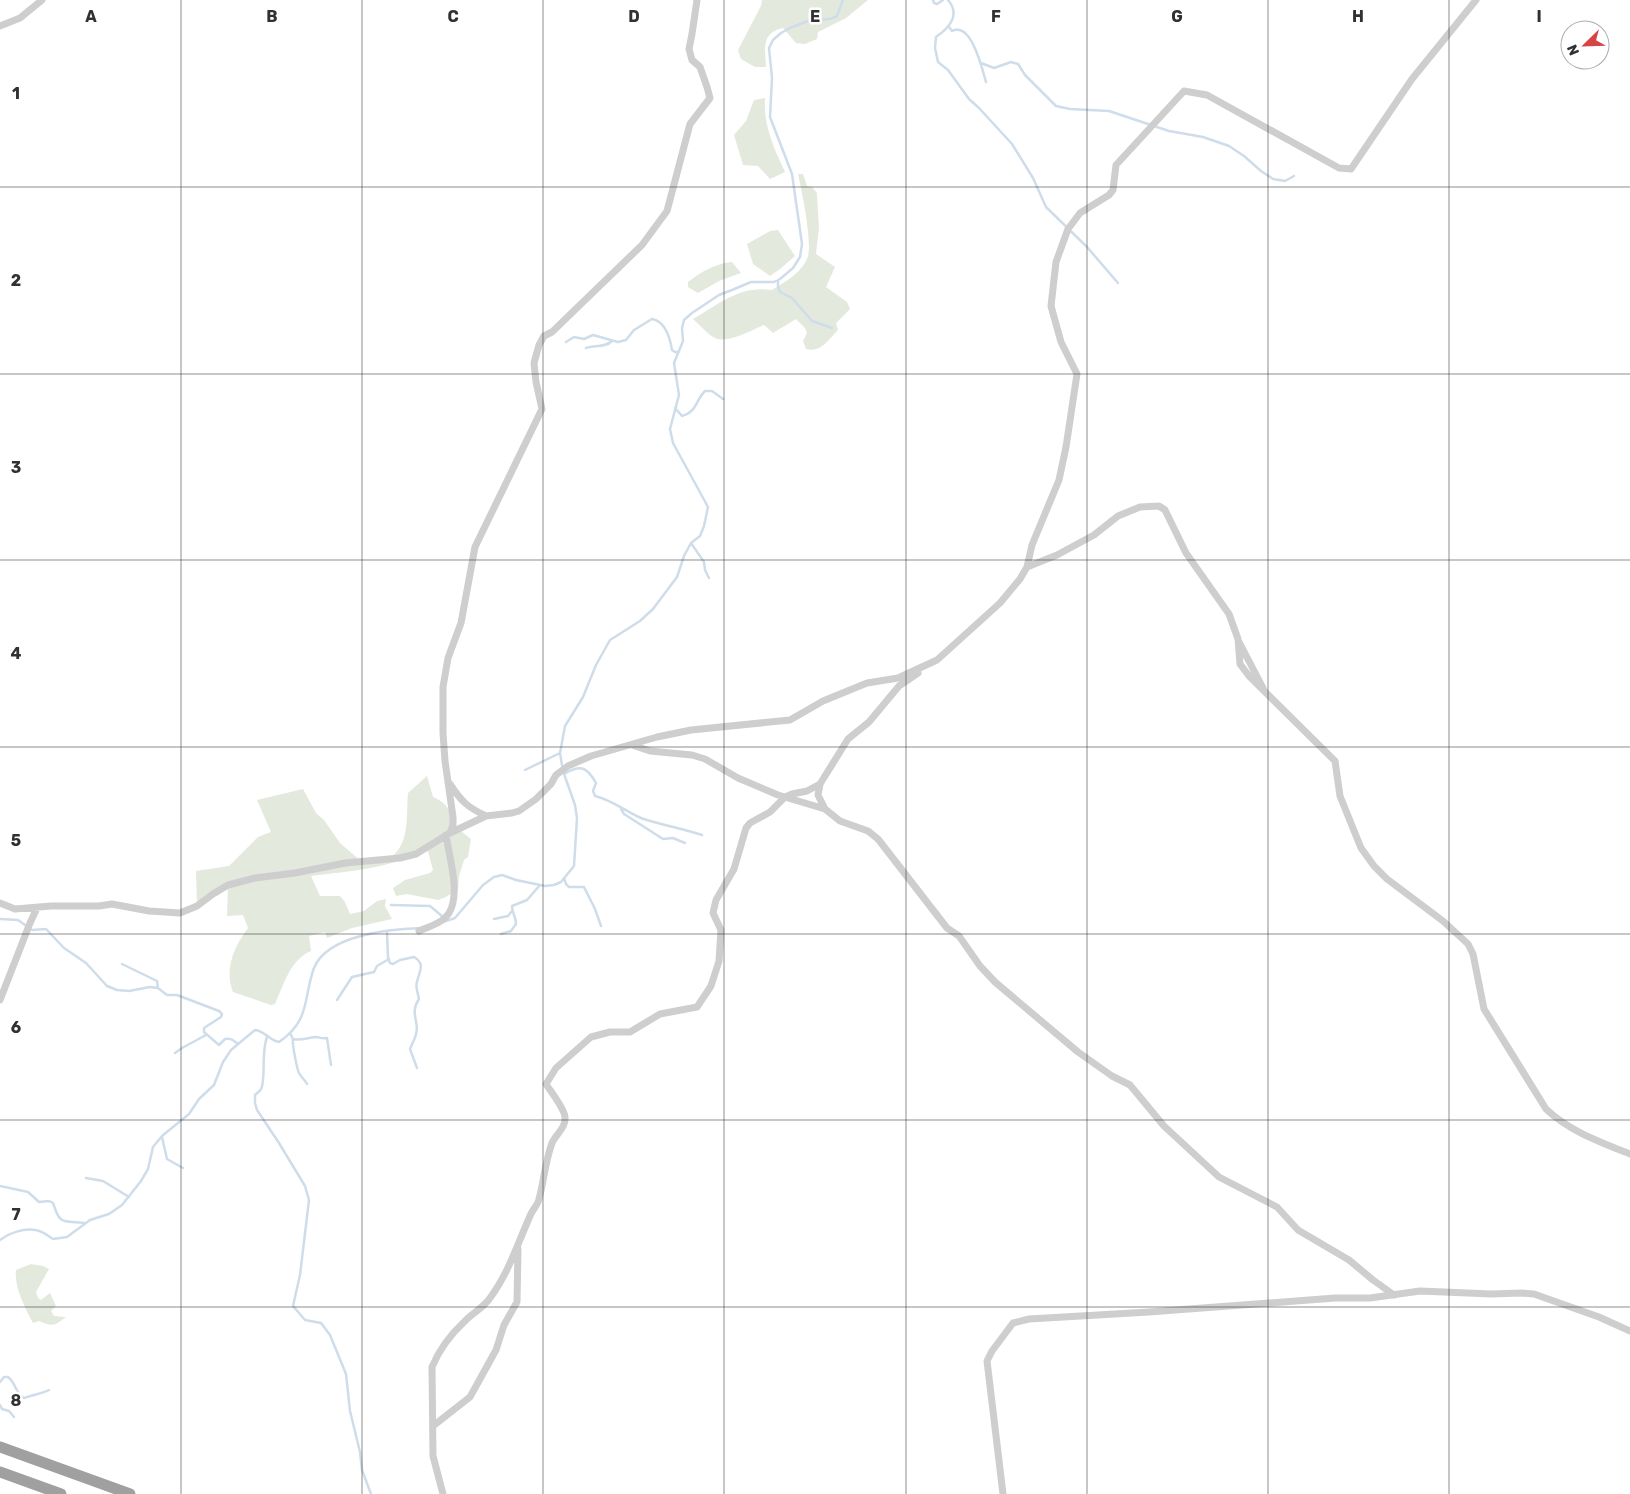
<svg xmlns="http://www.w3.org/2000/svg" width="1630" height="1494" viewBox="0 0 1630 1494" font-family="Rubik,sans-serif">
<style>
.green{fill:#e3e9dd}
.lines{fill:none;stroke-linecap:round;stroke-linejoin:round}
.stream{stroke:#cfddea;stroke-width:2.5}
.minor{stroke:#cecece;stroke-width:7}
.trunk{stroke:#a0a0a0;stroke-width:11}
.grid{fill:none;stroke:#313131;stroke-width:1;stroke-opacity:0.55}
.grid-label{font-size:16px;text-anchor:middle;font-weight:bold;fill:#313131;stroke:#fff;stroke-width:5;stroke-linejoin:round;paint-order:stroke}
</style>
<rect width="100%" height="100%" fill="#fff"/>
<!-- green -->
<path class="green" d="M762 0H868L846 18 818 32 817 39 805 44 796 43 783 28C761 33 765 48 766 67H755L741 59 738 50 761 6Z
M765 98C763 125 774 148 785 172L770 179 758 166 743 165 734 135 746 121 754 100Z
M798 174H803L807 186 812 187 817 193 819 228 816 254 835 267 826 287 847 302 850 309 836 323 838 330C828 340 821 353 806 349L803 341 807 333 805 328 796 319 773 333 764 325C752 330 727 344 715 338 707 334 700 325 693 319 719 304 740 285 772 290 785 282 803 272 808 256 812 240 802 192 798 174Z
M778 230 795 256 780 269 770 276 753 264 747 244 770 231Z
M732 262 741 273 719 281 698 293 688 287V282C701 272 716 263 732 262Z
M427 776 433 797C445 802 453 811 453 825L471 839 468 857 464 860 459 876 458 889 446 897 438 900 407 894 396 896 393 888 405 880 430 873 433 870 427 848C392 869 350 871 311 876L320 896H340L345 902 350 914 364 911 377 901 386 899 385 906 392 919 352 928 327 938 325 932 309 936 311 951C290 960 284 984 275 1004L271 1005 233 992C224 969 234 947 248 928L243 915 227 916 228 885 197 906 196 871 229 866 258 837 271 832 257 800 303 789 316 813 324 820 340 843 362 862C369 861 379 862 385 860 411 850 406 815 408 793Z
M31 1264 43 1266 49 1269 36 1292 38 1298 41 1300 50 1293 56 1306 51 1311 54 1316 66 1317C54 1326 53 1327 39 1321L33 1323C25 1308 14 1287 16 1270Z"/>
<g class="lines">
<!-- stream -->
<path class="stream" d="M933 0 934 3 937 4 943 0
M948 0C961 15 949 28 936 37L935 48 938 62 948 70 969 99 979 108 1012 144 1033 178 1046 207 1087 247 1118 283
M949 27 952 31C971 21 982 68 986 82
M981 63 994 68 1011 62 1018 64 1025 75 1056 106 1070 109 1109 111 1169 131 1203 137 1229 146 1244 156 1261 171 1273 179 1285 181 1294 176
M778 280V287L780 292 792 298 812 321 832 328
M566 342 574 337 584 339 593 335 618 342 626 340 634 330 652 319C665 321 670 338 672 350L675 352H678
M586 348C595 345 605 348 612 341
M675 408 682 416C697 412 695 401 705 391H712L723 399
M691 543 704 562 705 570 709 578
M525 770 560 753
M564 774C581 764 587 767 596 783L593 791 595 796C612 800 625 811 641 818 661 825 681 828 702 835
M621 809 624 814 663 839 673 838 685 843
M564 878 566 884 569 887H584L595 909 601 926
M391 905 430 906 443 917
M0 919 18 920 32 930 46 929 64 948 86 963 107 986 117 990 129 991 150 987 158 988 167 995H177L219 1011 222 1014 221 1017 204 1028V1032L219 1045 225 1039C231 1038 233 1040 238 1044
M494 919 508 916 512 911
M443 922 455 918 483 885 494 877 502 875 516 880 545 886 554 885 561 882 574 866 577 818 575 805 563 771 560 753 565 726 583 697 596 665 610 640 640 621 653 609 677 577 684 556 691 543 700 536 704 526 708 507 673 443 670 429 679 395 674 363 683 341 682 328 684 320 692 313 719 295 732 290 751 282H774L780 279 793 268 800 257 802 244 792 174 770 117 772 78 769 48 773 40 781 33 790 28 808 21 830 19 837 16 843 0
M387 931 388 958 390 963 393 964 400 960 414 957C426 964 419 972 417 982 415 987 418 993 419 999 409 1013 420 1023 416 1034 415 1039 412 1044 410 1049L417 1068
M501 934 511 931 516 924C516 917 512 913 512 906L527 900 540 885
M122 964 157 981 158 988
M337 1000 352 977 374 972 377 966 389 959
M290 1033 293 1039C300 1041 307 1038 315 1037 319 1037 322 1039 327 1038L331 1065
M267 1037C261 1052 266 1081 261 1089 260 1091 257 1093 255 1095V1103L257 1110 279 1143 305 1186 309 1200 300 1275 293 1306 305 1320 321 1323 330 1335 346 1374 350 1411 360 1452 362 1470 371 1494
M293 1039C292 1044 297 1069 299 1073 301 1077 305 1080 307 1084
M175 1053 182 1048 206 1035
M162 1137 167 1159 183 1168
M86 1178 103 1181 129 1197
M0 1186 28 1192 39 1202 49 1201 53 1203C60 1225 62 1221 84 1223
M0 1240C9 1233 24 1228 35 1230 41 1230 47 1235 53 1239L67 1237 90 1220 109 1214 122 1205 141 1181 148 1169 153 1147 162 1136 189 1114 199 1099 214 1085 223 1062 231 1050 255 1030C265 1031 269 1040 279 1042 311 1020 303 998 314 968 327 935 390 929 421 928
M0 1382 4 1377H8C16 1383 14 1391 24 1398 32 1395 41 1394 49 1390
M0 1405 2 1409 9 1411 14 1417"/>
<!-- minor -->
<path class="minor" d="M0 26 20 18 42 0
M1027 567 1057 555 1094 535 1118 516 1140 507 1159 506 1165 510 1186 553 1229 614 1238 639 1240 664 1249 676 1335 761 1340 796 1361 848 1374 866 1387 879 1443 921 1468 944 1473 954 1484 1009 1546 1109C1569 1131 1600 1142 1630 1154
M1239 642 1263 688
M632 745 650 751 692 755 705 759 738 778 778 795 825 809 840 821 868 831 878 839 947 928 959 936 980 966 995 982 1078 1052 1112 1076 1130 1085 1164 1126 1219 1177 1277 1207 1298 1230 1349 1260 1373 1280 1394 1295
M450 784C461 801 467 807 486 816
M825 809 818 795 820 784 848 739 869 722 899 686 918 673
M450 833 486 816 512 813 519 811 536 799 551 784 556 775 568 766 591 756 657 737 691 730 790 720 823 701 867 683 898 678 937 660 1000 603 1020 579 1027 567 1032 545 1059 480 1066 447 1077 374 1061 342 1051 306 1056 262 1068 229 1080 213 1109 195 1113 190 1116 165 1184 91 1207 95 1339 168 1351 169 1412 79 1476 0
M0 903 15 909 51 906H99L112 904 149 911 180 913 197 906 213 894 228 885 255 878 295 873 345 863 400 858 416 854 450 833 453 825V817L445 761 443 733V687L448 658 461 623 475 547 542 409 536 382 534 363 539 345 544 336 552 332 642 245 667 211 690 124 710 98 707 87 700 67 692 60 689 49 692 34 697 0
M419 931C428 927 443 923 449 913 461 894 449 856 446 835
M0 1000 30 923 37 908
M433 1426 470 1397 496 1350 504 1325 517 1302 518 1249
M443 1494 433 1456 432 1367C439 1350 451 1334 465 1321 473 1313 484 1307 490 1298 508 1274 518 1243 530 1216 532 1210 538 1205 539 1199 544 1181 545 1162 552 1143 556 1134 566 1128 565 1117 564 1108 551 1092 546 1084L556 1068 591 1037 610 1032H630L660 1014 697 1007 711 986 719 961 721 930 713 913 716 900 734 869 746 828 750 823 770 812 785 797 792 794 807 791 820 784
M1003 1494 987 1361 992 1351 1013 1323 1029 1319 1149 1312 1335 1298H1370L1420 1291 1491 1294 1521 1293 1534 1294 1599 1317 1630 1331"/>
<!-- trunk -->
<path class="trunk" d="M0 1447 130 1494
M0 1472 61 1494"/>
</g>
<!-- grid -->
<path class="grid" d="M181 0V1494M362 0V1494M543 0V1494M724 0V1494M906 0V1494M1087 0V1494M1268 0V1494M1449 0V1494M0 187H1630M0 374H1630M0 560H1630M0 747H1630M0 934H1630M0 1120H1630M0 1307H1630"/>
<g class="grid-label">
<text x="91" y="22">A</text>
<text x="272" y="22">B</text>
<text x="453" y="22">C</text>
<text x="634" y="22">D</text>
<text x="815" y="22">E</text>
<text x="996" y="22">F</text>
<text x="1177" y="22">G</text>
<text x="1358" y="22">H</text>
<text x="1539" y="22">I</text>
<text x="16" y="99">1</text>
<text x="16" y="286">2</text>
<text x="16" y="473">3</text>
<text x="16" y="659">4</text>
<text x="16" y="846">5</text>
<text x="16" y="1033">6</text>
<text x="16" y="1220">7</text>
<text x="16" y="1406">8</text>
</g>
<!-- north arrow -->
<g transform="translate(1585 45) rotate(247)"><circle r="24" fill="#ffffff" stroke="#adadad"/>
<path d="M0-4L9 19L0 12L-9 19Z" fill="#d64445"/>
<text y="-8" font-size="14" font-weight="bold" text-anchor="middle" fill="#313131">N</text>
</g>
</svg>
